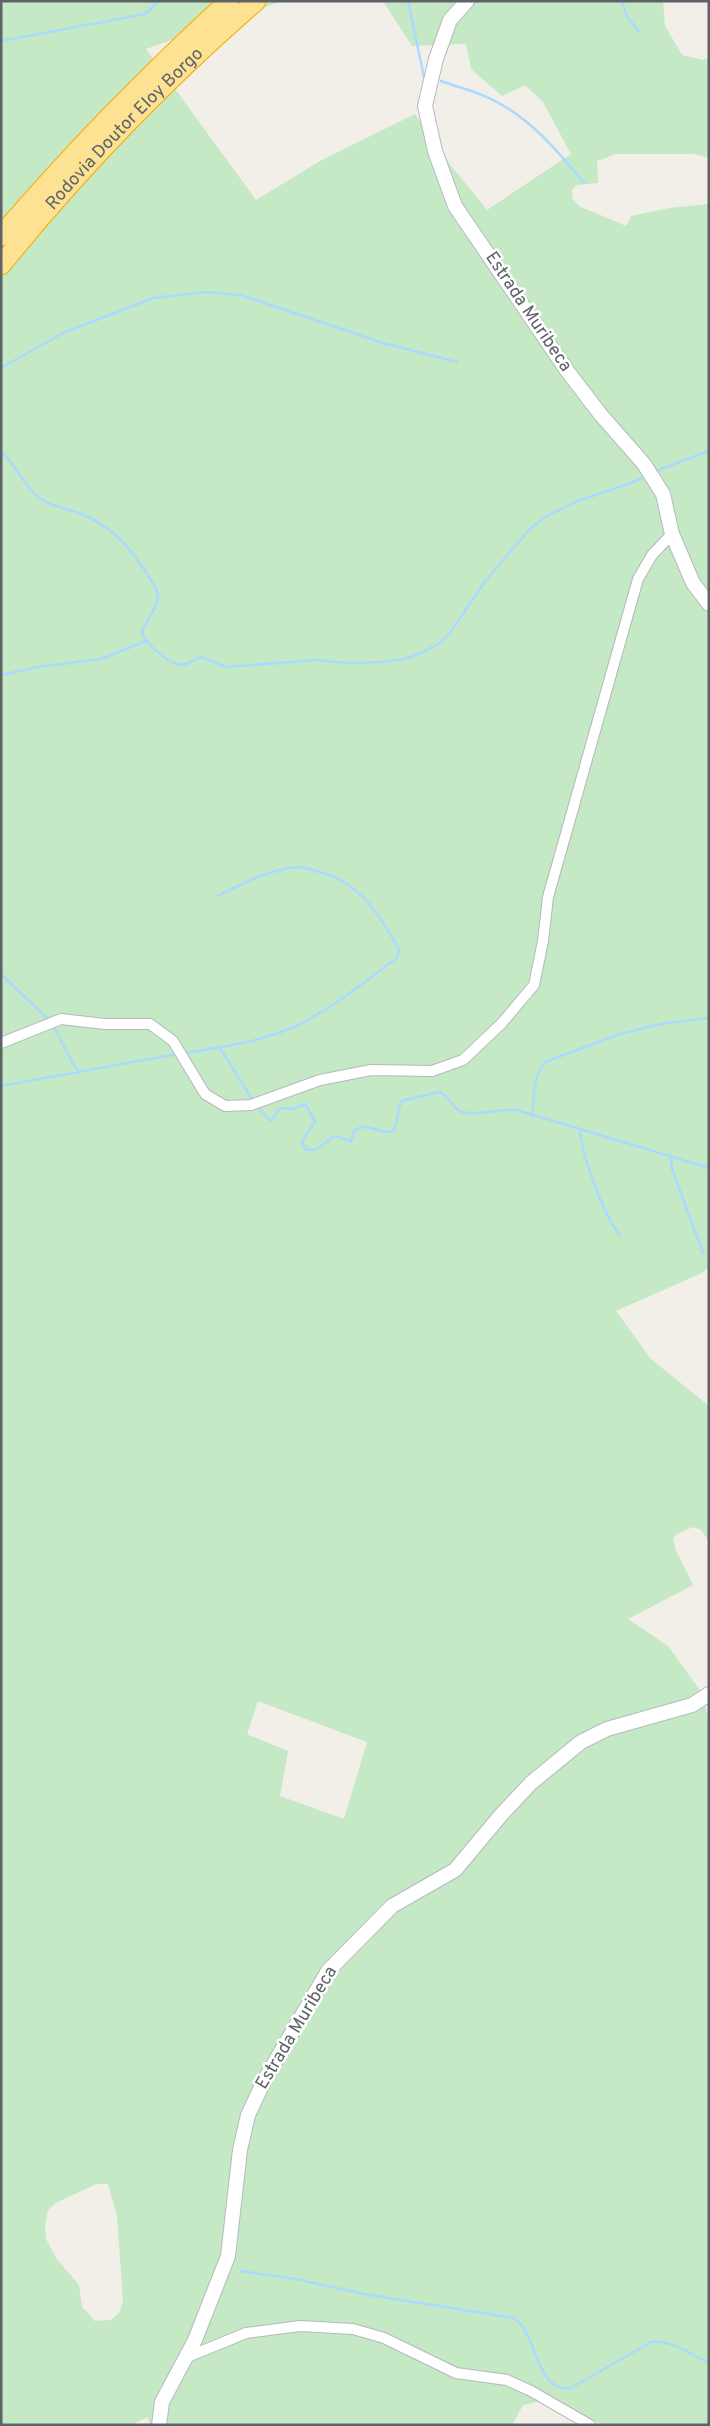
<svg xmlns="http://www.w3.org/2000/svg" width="710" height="2426" viewBox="0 0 710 2426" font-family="Overpass,sans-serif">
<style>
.green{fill:#c5e8c5;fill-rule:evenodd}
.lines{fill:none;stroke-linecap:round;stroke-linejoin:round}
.stream{stroke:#aadaff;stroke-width:2.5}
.street-casing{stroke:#b5b8bc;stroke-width:12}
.secondary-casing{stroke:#b6babf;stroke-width:16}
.highway-casing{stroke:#f9ab00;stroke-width:21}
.street{stroke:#fff;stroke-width:10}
.secondary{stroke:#fff;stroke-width:14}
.highway{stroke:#fde293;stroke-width:19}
.labels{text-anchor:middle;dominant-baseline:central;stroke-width:5;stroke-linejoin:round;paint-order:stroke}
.street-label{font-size:18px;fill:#5f6368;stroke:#fff}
</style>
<rect width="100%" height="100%" fill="#f1efe8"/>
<!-- green -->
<path class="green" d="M1 1H282L146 49 256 200 320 161 415 114 449 163 487 210 571 154 543 102 525 85 502 96 471 69 466 44 412 46 383 1H663L665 26 682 55 703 60 709 58V158L694 154H616L597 161 598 183 577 185 572 190V198L579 206 626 226 631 216 669 208 709 204V1266L702 1273 616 1311 651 1359 709 1406V1541L701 1530 693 1527 677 1534 673 1538 676 1551 693 1585 628 1619 668 1646 702 1693 709 1722V2425H607L563 2412 542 2401 523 2405 512 2425H151L147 2417 131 2425H1ZM258 1701 367 1742 344 1819 280 1796 288 1751 247 1734ZM96 2184H108L117 2216 123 2301 119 2313 111 2320 95 2321 82 2307 79 2285 56 2258 46 2239 45 2226 48 2210 56 2203Z"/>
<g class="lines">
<!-- stream -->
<path class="stream" d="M408 1 424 77
M622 1 626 15 639 32
M1 41 145 14 159 1
M441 81C457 87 475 91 491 99 530 118 557 150 584 183
M1 368 63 333 153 298 206 292 241 295 383 343 457 362
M1 451C17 465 25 490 43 500 53 507 68 509 79 513 111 526 125 542 144 569 149 578 157 585 158 596 158 610 144 620 142 634 148 645 172 669 186 664 191 662 195 659 201 657L227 667 316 660 347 663 384 662 405 659 421 653 438 644 450 633 486 580 530 529 545 517 575 502 631 483 646 476
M653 472 709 451
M1 675 38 667 101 659 146 641
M1 974 50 1021
M53 1025 78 1073
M220 1048 254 1102
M185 1053C222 1047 261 1042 296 1026 332 1009 365 981 397 958L399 949C379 914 358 880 316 871 310 869 303 867 297 867 270 869 242 884 218 896
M1 1086 177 1054
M257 1106 271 1121 280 1108 293 1109 305 1104 315 1121 302 1142 305 1149C319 1153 324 1142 335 1136L351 1141 355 1130C368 1121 381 1136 394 1131L401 1101 439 1092C449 1095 452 1109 462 1112 474 1116 502 1108 517 1110L709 1168
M532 1116C534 1099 533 1075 545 1062L620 1034 666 1023 709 1018
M580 1129C581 1153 604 1217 620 1235
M671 1158 672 1169 703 1253
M241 2271 296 2279 364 2294 514 2318C539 2335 534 2392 571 2388L651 2342C671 2339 692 2355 709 2363"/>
<defs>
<path id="street" d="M1 1043 61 1019 105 1024H150L173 1041 205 1094 225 1106 251 1105 320 1080 371 1070 432 1071 463 1060 502 1023 534 985 543 941 548 897 638 579 652 555 672 534
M185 2358 246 2333 300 2326 353 2329 384 2338 456 2373 507 2380 531 2391 590 2425"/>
<path id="secondary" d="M467 1 450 20 436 59 425 106 435 151 455 206 568 372 601 415 644 464 663 494 672 534 693 583 709 604
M159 2425 162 2402 195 2340 228 2256 240 2150 248 2115 265 2079 328 1971 392 1906 455 1870 501 1815 531 1783 581 1742 607 1729 692 1705 709 1694"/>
<g id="highway">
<path d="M1 236C72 153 148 75 229 1"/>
<path id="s1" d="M1 265C78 170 164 81 256 1"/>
</g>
</defs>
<!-- street casing -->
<use href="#street" class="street-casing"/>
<!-- secondary casing -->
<use href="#secondary" class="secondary-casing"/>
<!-- highway casing -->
<use href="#highway" class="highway-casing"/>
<!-- street -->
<use href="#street" class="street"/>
<!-- secondary -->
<use href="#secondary" class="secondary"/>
<!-- highway -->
<use href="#highway" class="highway"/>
</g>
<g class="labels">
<!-- street labels -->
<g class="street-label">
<text stroke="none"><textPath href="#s1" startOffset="184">Rodovia Doutor Eloy Borgo</textPath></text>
<text transform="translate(528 312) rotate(56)">Estrada Muribeca</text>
<text transform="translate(297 2028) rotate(-59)">Estrada Muribeca</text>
</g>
</g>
<!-- border -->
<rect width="710" height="2426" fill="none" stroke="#5f6368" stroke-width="5"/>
</svg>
